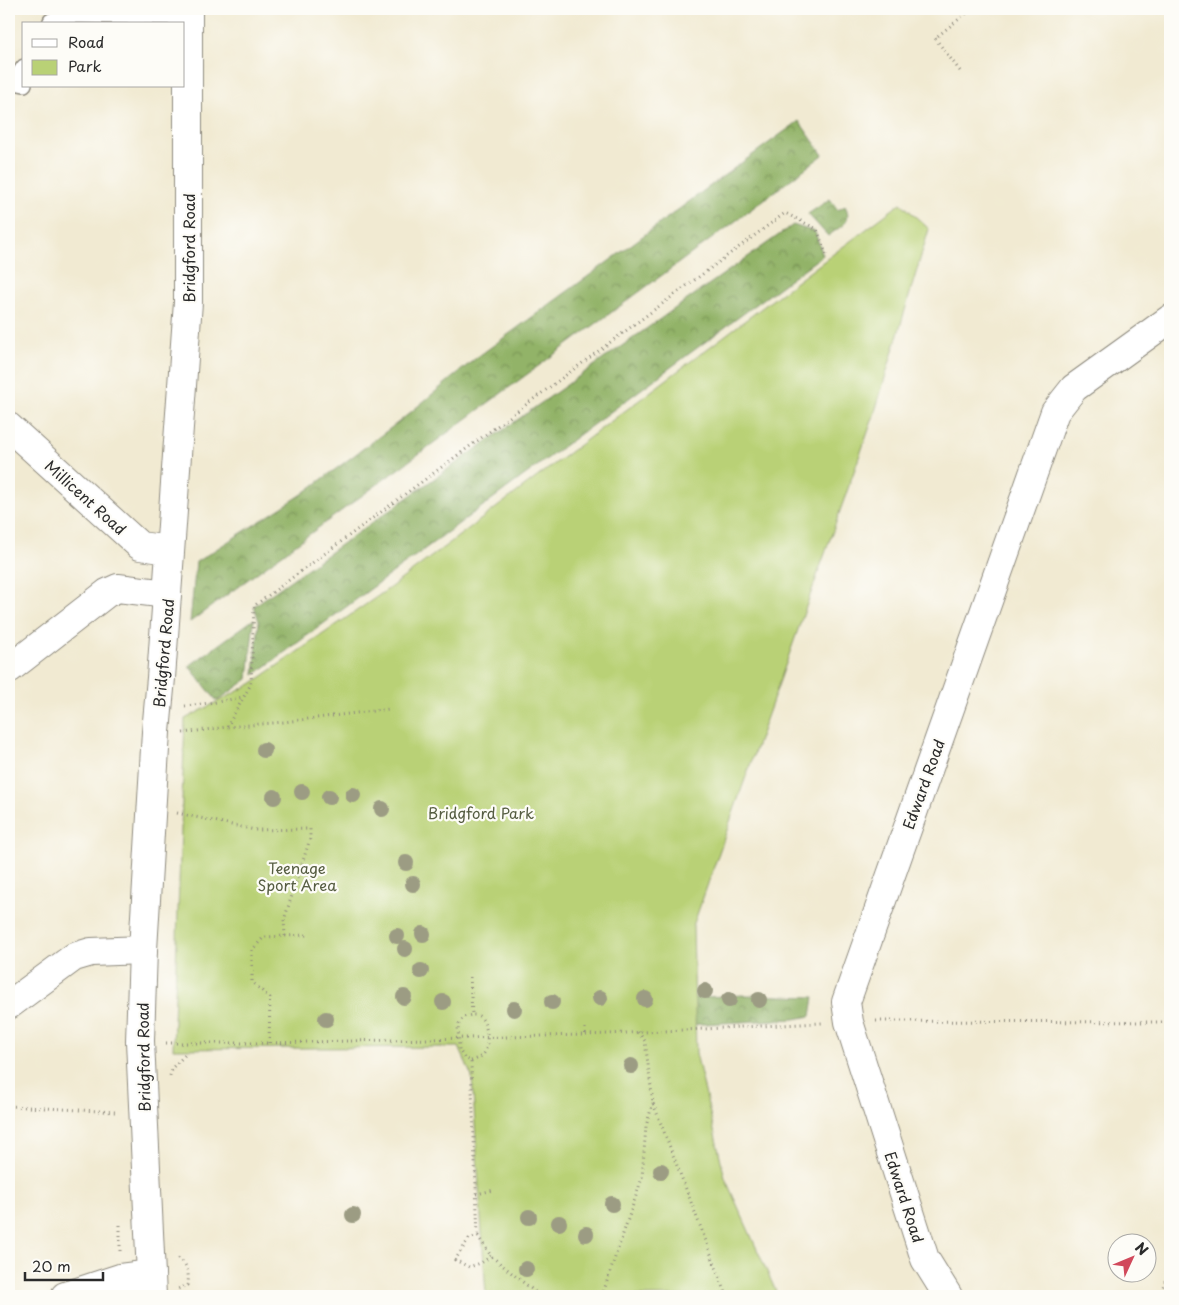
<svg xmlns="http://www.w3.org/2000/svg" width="1179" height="1305" viewBox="0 0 1179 1305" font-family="'Playpen Sans',sans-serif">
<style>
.forest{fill:url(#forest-crowns);stroke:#5e6f49}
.park{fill:#b9d176;stroke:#727e50}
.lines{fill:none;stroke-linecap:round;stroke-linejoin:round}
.service-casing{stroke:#8e8a7e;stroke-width:18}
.minor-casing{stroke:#8e8a7e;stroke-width:30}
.tertiary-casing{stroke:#8e8a7e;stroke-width:30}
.path{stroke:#8e8a7e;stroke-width:3;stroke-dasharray:1 4;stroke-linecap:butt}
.service{stroke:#fff;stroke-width:15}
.minor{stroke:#fff;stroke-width:28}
.tertiary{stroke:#fff;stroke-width:28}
.tree{fill:#9c9c83}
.labels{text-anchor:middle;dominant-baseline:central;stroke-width:4.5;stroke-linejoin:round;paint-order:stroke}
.street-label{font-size:15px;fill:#2b2b2b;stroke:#fdfcf7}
.park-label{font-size:15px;fill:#565d42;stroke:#fdfcf7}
</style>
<defs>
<pattern id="forest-crowns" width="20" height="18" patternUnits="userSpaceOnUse" patternTransform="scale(1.25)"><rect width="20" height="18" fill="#92b367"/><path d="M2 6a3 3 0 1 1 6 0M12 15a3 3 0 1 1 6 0" fill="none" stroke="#779255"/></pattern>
</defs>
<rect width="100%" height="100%" fill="#fdfcf7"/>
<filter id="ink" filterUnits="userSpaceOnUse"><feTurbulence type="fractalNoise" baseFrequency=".02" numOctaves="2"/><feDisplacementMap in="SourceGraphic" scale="10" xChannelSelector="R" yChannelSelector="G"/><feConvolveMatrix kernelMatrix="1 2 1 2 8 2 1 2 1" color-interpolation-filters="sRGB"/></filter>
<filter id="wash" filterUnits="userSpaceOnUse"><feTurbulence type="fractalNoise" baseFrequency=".0096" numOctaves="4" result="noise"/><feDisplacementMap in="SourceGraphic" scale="20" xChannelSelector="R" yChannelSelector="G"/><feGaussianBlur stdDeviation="1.12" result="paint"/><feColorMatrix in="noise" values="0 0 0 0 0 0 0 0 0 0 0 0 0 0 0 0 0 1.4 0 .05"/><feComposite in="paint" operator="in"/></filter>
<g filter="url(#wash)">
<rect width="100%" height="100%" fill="#f1ead2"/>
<!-- forest -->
<path class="forest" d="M799 121 823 155 729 226 190 622 196 562 301 495 400 421 476 358 616 256 722 177Z
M830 199 838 210 845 206C854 222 839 227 828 236L808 214Z
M793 225 815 232 823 255 254 675 259 621 254 606Z
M254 619 248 679 217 701 189 666Z
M744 995 814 997 811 1016 794 1019 630 1028 687 998Z"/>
<!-- park -->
<path class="park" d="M901 203 929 229 874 415 693 926 696 1053 725 1178 778 1296H486L472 1077 459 1047 173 1049 185 719 251 684 391 587Z"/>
</g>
<g filter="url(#ink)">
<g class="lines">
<defs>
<path id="service" d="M50 24 51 21 67 15 188 17
M24 67 14 82 24 84"/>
<path id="minor" d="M9 427 140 546 170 550
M9 669 107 593 118 588 167 594
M9 1005 74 957 91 952 143 950
M65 1296 120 1278 151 1274
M948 1296 925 1259 849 1022 846 1002 1055 412 1074 388 1170 319"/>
<path id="tertiary" d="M152 1296 140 1041 143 950 156 732 161 678 188 302V9"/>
</defs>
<!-- service casing -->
<use href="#service" class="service-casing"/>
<!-- minor casing -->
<use href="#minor" class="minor-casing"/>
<!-- tertiary casing -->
<use href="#tertiary" class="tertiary-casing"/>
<!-- path -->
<path class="path" d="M960 71 935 38 972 9
M185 706 217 702 243 697
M227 727 251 684 254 606 785 213 817 229 827 257
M183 733 227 727 284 722 389 709
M177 813 255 830 310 829V839L284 920 285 936
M470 977 472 1015 463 1017 458 1026 459 1050 464 1058 471 1061V1065L478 1236
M876 1021 1170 1022
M585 1028V1035
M638 1032 645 1041 653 1103 727 1296
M166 1043H269L585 1035 822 1023
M269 1043 270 998 252 982V950L264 937 308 935
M471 1061C478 1059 484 1056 486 1049 489 1041 487 1022 480 1017 478 1015 475 1015 472 1015
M170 1076 173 1067 185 1055
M9 1106 116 1112
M476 1194 494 1190
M120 1225V1251
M491 1256 481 1263 469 1267 455 1260 469 1239 478 1236 491 1256 540 1296
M178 1258C188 1264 189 1274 188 1285L178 1289
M602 1296 642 1178 646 1126 653 1103
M1160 1296 1170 1266"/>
<!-- service -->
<use href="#service" class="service"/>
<!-- minor -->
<use href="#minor" class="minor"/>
<!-- tertiary -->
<use href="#tertiary" class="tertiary"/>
</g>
<!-- trees -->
<g class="tree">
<circle cx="264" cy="750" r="8"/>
<circle cx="302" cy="792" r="8"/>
<circle cx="353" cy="795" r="8"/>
<circle cx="274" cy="797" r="8"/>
<circle cx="329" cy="797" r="8"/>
<circle cx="382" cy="809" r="8"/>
<circle cx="406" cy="863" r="8"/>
<circle cx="413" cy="884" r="8"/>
<circle cx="423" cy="934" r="8"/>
<circle cx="397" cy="936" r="8"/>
<circle cx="405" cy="949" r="8"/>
<circle cx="421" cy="971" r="8"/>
<circle cx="705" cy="991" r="8"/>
<circle cx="404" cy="997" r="8"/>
<circle cx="600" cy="998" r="8"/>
<circle cx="645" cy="999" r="8"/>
<circle cx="729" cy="1000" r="8"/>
<circle cx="759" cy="1000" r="8"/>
<circle cx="443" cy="1002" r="8"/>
<circle cx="552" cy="1002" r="8"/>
<circle cx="514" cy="1009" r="8"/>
<circle cx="326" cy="1019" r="8"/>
<circle cx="631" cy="1066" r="8"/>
<circle cx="661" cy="1171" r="8"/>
<circle cx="612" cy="1204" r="8"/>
<circle cx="353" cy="1215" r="8"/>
<circle cx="529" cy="1217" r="8"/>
<circle cx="559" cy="1223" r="8"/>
<circle cx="586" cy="1234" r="8"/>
<circle cx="526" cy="1269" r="8"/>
</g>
</g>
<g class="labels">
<!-- street labels -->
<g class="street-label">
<text transform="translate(188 248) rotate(-90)">Bridgford Road</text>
<text transform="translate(86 497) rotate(42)">Millicent Road</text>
<text transform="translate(163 653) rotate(-85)">Bridgford Road</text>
<text transform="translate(923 784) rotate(-70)">Edward Road</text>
<text transform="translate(143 1057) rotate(-91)">Bridgford Road</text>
<text transform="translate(905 1197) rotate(72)">Edward Road</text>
</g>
<!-- park labels -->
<g class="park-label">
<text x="481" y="812">Bridgford Park</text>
<text x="297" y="867">Teenage<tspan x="297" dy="17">Sport Area</tspan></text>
</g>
</g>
<!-- margin -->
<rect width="1179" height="1305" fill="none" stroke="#fdfcf7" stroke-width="30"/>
<!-- legend -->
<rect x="22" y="22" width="162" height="65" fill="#fdfcf7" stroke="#a9a8a5"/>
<rect x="32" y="39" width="25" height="8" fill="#ffffff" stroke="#a9a8a5"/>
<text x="68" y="48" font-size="15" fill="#2b2b2b">Road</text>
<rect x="32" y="60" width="25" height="15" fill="#b9d176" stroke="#a9a8a5"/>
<text x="68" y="72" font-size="15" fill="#2b2b2b">Park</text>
<!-- north arrow -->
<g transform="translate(1132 1258) rotate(46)"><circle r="24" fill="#fdfcf7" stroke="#a9a8a5"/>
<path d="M0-4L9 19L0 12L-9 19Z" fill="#d1495b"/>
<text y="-8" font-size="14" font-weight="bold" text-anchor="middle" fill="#2b2b2b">N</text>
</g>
<!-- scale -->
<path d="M25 1272v8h78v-8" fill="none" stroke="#2b2b2b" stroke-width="2.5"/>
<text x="32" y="1272" font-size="15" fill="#2b2b2b" stroke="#fdfcf7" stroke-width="4" paint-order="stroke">20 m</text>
</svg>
